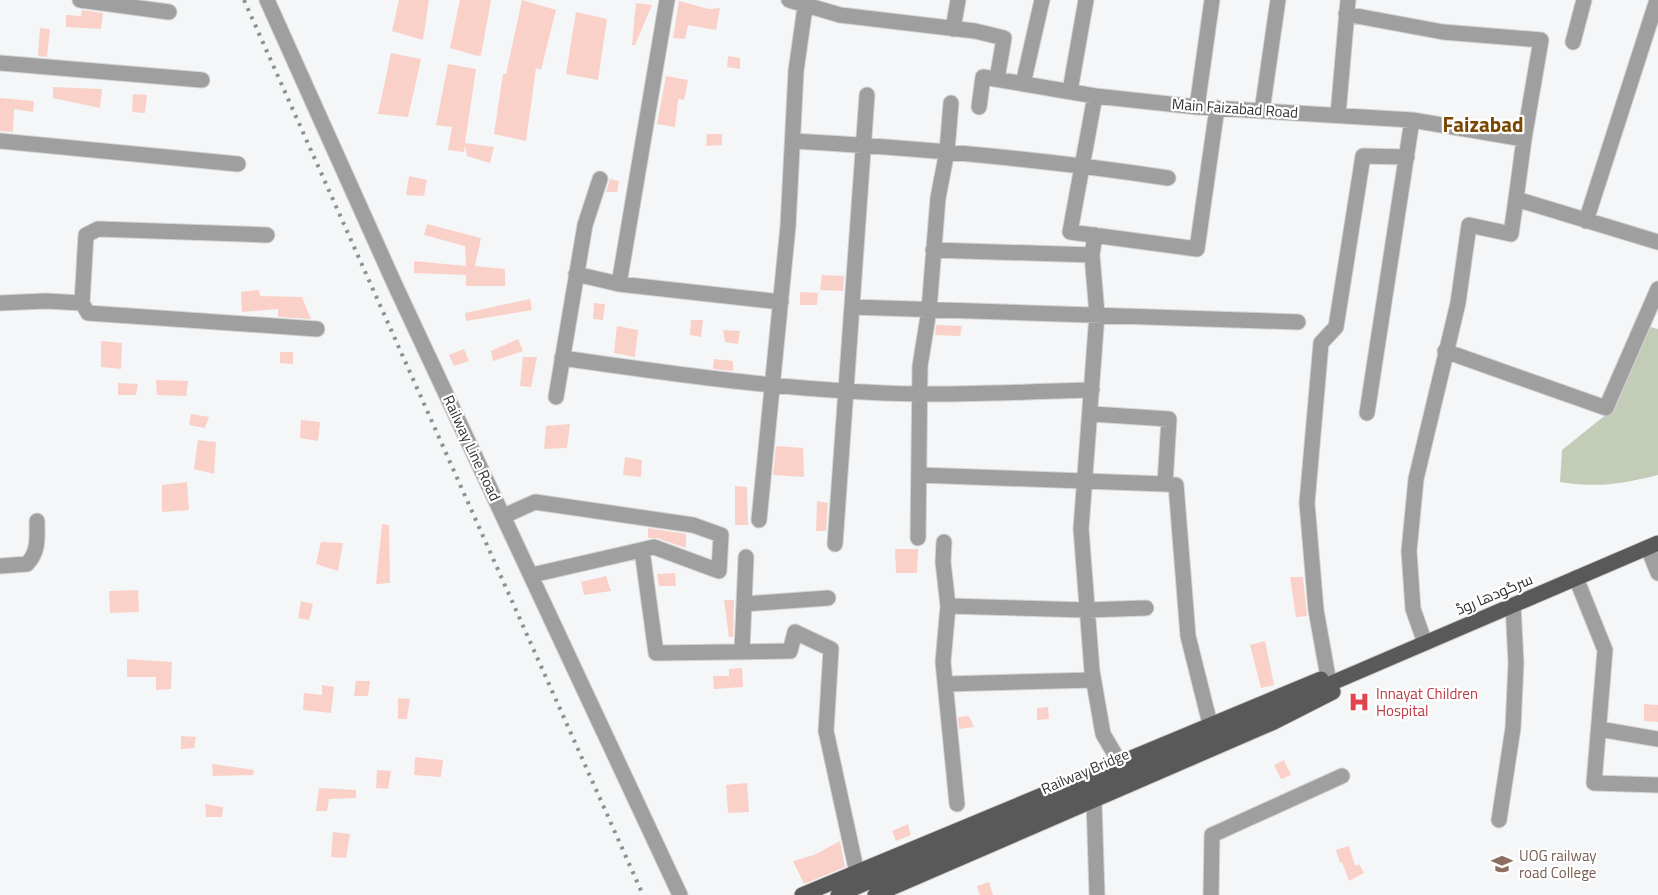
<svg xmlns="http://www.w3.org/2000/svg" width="1658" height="895" viewBox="0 0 1658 895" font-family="'Titillium Web',Cairo,sans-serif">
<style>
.green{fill:#c2ccb7}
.building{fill:#fad1c9}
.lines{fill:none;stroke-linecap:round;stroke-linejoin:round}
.minor-casing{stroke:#d2d3d4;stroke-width:17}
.major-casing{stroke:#d2d3d4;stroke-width:17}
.minor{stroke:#a09f9f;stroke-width:15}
.major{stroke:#5a5959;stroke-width:15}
.rail{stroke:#8f9090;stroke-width:4;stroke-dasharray:3 6;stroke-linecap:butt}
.labels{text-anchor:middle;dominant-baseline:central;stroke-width:4.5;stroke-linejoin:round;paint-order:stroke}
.street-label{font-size:15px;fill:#333;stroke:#fff}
.health-label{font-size:15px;fill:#be3a42;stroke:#fff;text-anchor:start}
.education-label{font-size:15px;fill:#785e54;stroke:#fff;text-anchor:start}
.district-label{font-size:21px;font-weight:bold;fill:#7a4702;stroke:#fff}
</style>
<rect width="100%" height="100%" fill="#f5f6f7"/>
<!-- green -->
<path class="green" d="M1647 326 1658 329V475C1621 484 1598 488 1560 482L1562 450 1608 413Z"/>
<!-- building -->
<path class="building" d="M399 0H429L423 40 392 31Z
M460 0H491L481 55 478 56 450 48Z
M522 0 556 10 541 70 536 68 526 141 494 134 503 74H506Z
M679 1 709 9 720 8 716 30 688 25 685 39 673 38Z
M636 3 652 5 635 45H632Z
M82 10 103 13 101 29 66 27V15L81 16Z
M576 12 607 19 598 80 566 74Z
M40 28 50 29 47 57 38 56Z
M391 53 421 59 408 117 378 114Z
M728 56 740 58V69L727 67Z
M448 64 476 69 465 143 494 147 490 163 467 156 465 145 464 152 448 150 452 127 436 125Z
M666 76 688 80 684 100 678 99 675 127 657 124Z
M53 87 102 89 100 108 53 98Z
M133 94 147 95 145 113 132 112Z
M0 98 34 101 33 112 14 109 13 132 0 131Z
M707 134H722V145L706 146Z
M409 176 427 180 424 196 406 195Z
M610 179 619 181 617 192H606Z
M427 224 481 238 475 266 505 269V286H466V275L414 273V261L466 266 465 246 424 235Z
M822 275 844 276 843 291 820 290Z
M259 290 260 296 302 297 311 319 278 317V309L242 312 241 292Z
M800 292 818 293 817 305H800Z
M530 299 532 310 466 321 465 313Z
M594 303 605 304 603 320 593 319Z
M691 320H703L701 337 690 335Z
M936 325 962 326 960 336 935 335Z
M617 326 638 330 635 357 614 353Z
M723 330 740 331 738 344 725 342Z
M518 339 523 351 493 361 491 351Z
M101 341 122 343 121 369 101 367Z
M464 349 469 361 454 366 449 355Z
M280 352H293V364L280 363Z
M523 357H537L531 387 520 386Z
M714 359 733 361V371L713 369Z
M156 380 188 381 186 396 157 395Z
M118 383 138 384 136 395H118Z
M191 414 209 417 205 428 189 425Z
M301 420 320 422 318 441 300 438Z
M570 424 567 448 544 449 546 426Z
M198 440 216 442 214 474 194 469Z
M776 446 803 448 804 477 773 475Z
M625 457 642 460 641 477 623 475Z
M187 482 189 510 162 512V485Z
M735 486 747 487 748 525H735Z
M817 501 828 503 826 531H816Z
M382 524 389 525 390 583 376 584Z
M648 528 686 534V548L657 538H648Z
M321 542 343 543 338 571 316 564Z
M895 549H918L917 573H896Z
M675 573 676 586H659L657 574Z
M606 576 611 591 584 595 581 582Z
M1290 577H1303L1307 616 1296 617Z
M138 590 139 612 110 613 109 591Z
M724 600H734L733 637H729Z
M301 601 313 604 309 620 298 618Z
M1265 641 1274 685 1261 688 1250 645Z
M127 659 172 662 171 689 156 690V677H127Z
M742 668 743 687 714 689 713 676H729V669Z
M356 681H370L368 696H354Z
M322 685 334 687 331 713 303 710 304 693 322 695Z
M398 698 410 699 407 719H398Z
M1644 704 1658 705V722L1644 721Z
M1048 707 1049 719 1037 720V708Z
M969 716 974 727 959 729 958 717Z
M181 736 196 737 194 748 181 749Z
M415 757 443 760 441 777 414 775Z
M1284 760 1291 775 1281 779 1274 765Z
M212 764 254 770 253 775 213 776Z
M377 770 391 771 388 789 376 788Z
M747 783 749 812 728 813 726 785Z
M319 788 356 790V798L329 799 327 811H316Z
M205 804 223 807 222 817H206Z
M908 824 911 835 896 841 892 831Z
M333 832 350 834 346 858 331 857Z
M840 841 845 867 804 884 793 861 814 855Z
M1349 846 1355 866 1359 864 1364 873 1349 881 1342 862 1340 863 1336 850Z
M989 882 993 895H980L977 886Z"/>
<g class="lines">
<defs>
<path id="minor" d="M80 0 169 12
M267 0 395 285 680 895
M789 0 840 15 975 31 1004 38 997 79
M1346 14 1443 32 1541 40 1524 139
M953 29 958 0
M1573 42 1584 0
M0 63 202 80
M1023 84 1042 0
M1070 91 1086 0
M1095 96 1070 232 1197 249 1217 108
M979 107 983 77 1095 96 1197 107 1412 120 1524 139 1516 199 1658 242
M1197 107 1212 0
M1262 111 1278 0
M1338 115 1348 0
M0 141 238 164
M793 141C918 148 1043 159 1168 178
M1586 221 1657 0
M1095 235 1092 255 1097 314 1081 529 1092 671 1103 734 1120 763
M933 250 1092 255
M576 274 619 284 781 302
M619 284 667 0
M0 303 46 301 82 303 88 313 317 329
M82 303 86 235 98 229 267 235
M852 307 1298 322
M1445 351 1606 408 1658 289
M562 358C681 375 799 392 920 394 977 395 1035 391 1092 390
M556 397 585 225 600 179
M1367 413 1412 120
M919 475 1165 484 1169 419 1092 414
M1165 484 1176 485 1188 636 1210 724
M504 516 535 502 693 525 721 535 719 571 654 547 532 575
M759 520 788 226 796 71 806 0
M918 538 920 366 929 310 938 198 947 151 951 103
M944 542 943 562 948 606 943 662 957 804
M835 544 867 95
M1648 548 1658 573
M642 550 656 653 790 651 795 632 831 649 826 731 857 873
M0 566 27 564C39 551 37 538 37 521
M1576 578 1605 650 1594 783 1658 785
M744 604 828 598
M948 606 1086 610 1146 608
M1425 643 1413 609 1409 551 1416 479 1458 303 1469 225 1511 234 1516 199
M742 651 746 557
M1328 677 1316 610 1307 503 1321 343 1336 327 1363 156 1407 157
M946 684 1093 680
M1599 729 1658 739
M1094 801 1097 895
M1499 820 1513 728 1516 663 1513 605
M1211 895 1212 835 1342 776"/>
<path id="major" d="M802 895 1321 679
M838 895 1658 543
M875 895 1274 722 1333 692"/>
</defs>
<!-- minor casing -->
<use href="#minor" class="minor-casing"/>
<!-- major casing -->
<use href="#major" class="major-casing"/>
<!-- minor -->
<use href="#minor" class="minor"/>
<!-- major -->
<use href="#major" class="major"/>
<!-- rail -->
<path class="rail" d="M244 0 643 895"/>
</g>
<!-- icons -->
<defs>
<symbol id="hospital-bare" viewBox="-9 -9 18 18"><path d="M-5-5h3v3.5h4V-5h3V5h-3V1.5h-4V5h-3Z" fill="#e0444e" stroke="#fff" stroke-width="2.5" paint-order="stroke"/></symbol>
<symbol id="university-bare" viewBox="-9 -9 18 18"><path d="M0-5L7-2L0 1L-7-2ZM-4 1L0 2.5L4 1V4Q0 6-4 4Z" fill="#8d6e63" stroke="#fff" stroke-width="2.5" paint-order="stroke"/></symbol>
</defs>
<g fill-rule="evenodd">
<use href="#hospital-bare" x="1344" y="687" width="30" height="30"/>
<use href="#university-bare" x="1487" y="849" width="30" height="30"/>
</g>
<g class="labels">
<!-- street labels -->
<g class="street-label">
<text transform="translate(1235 108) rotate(4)">Main Faizabad Road</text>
<text transform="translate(472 448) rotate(65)">Railway Line Road</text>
<text transform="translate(1494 594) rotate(-23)">سرگودھا روڈ</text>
<text transform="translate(1085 771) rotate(-23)">Railway Bridge</text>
</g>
<!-- health labels -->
<g class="health-label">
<text x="1376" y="693">Innayat Children<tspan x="1376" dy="17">Hospital</tspan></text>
</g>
<!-- education labels -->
<g class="education-label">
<text x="1519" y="855">UOG railway<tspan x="1519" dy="17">road College</tspan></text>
</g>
<!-- district labels -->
<g class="district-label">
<text x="1483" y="124">Faizabad</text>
</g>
</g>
</svg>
